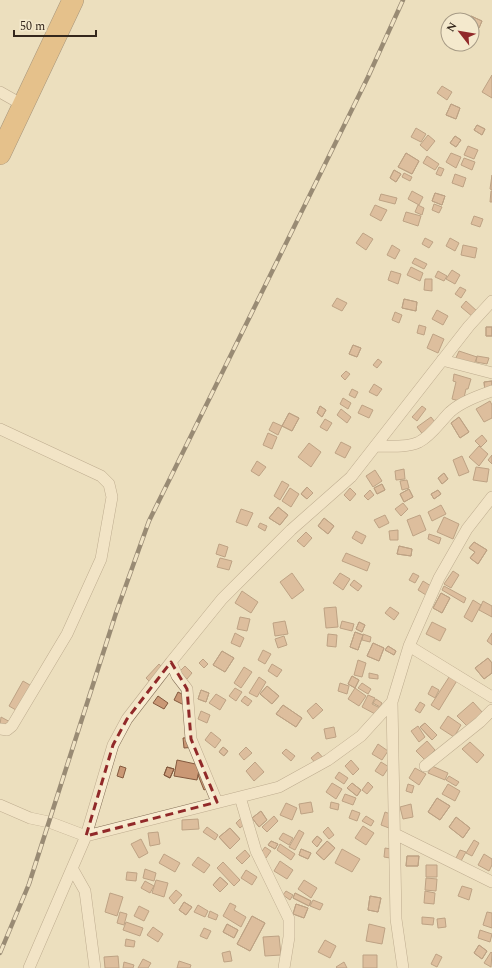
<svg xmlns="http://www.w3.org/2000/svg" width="492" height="968" viewBox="0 0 492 968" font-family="Spectral,serif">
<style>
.building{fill:#ca9875;stroke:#83593e}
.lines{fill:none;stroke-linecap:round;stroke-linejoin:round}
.street-casing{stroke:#846f57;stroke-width:12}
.highway-casing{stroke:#523e2c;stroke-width:22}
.street{stroke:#f8ecd1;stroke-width:11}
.highway{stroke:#db9e4f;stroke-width:21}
.rail-casing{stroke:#34271c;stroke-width:4.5}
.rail{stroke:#f4e9cd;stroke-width:3;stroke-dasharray:9;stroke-linecap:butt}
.marked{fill:none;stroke:#912929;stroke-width:3;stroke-dasharray:8 5;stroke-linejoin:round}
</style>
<rect width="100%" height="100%" fill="#ecdfbe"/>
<!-- building -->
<path class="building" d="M471 16 482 21 479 28 472 25V20H469Z
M471 16 482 21 479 28 472 25V20H469Z
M492 75V98L482 92Z
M442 86 452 92 447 100 437 93Z
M451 104 460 108 456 119 446 115Z
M451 104 460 108 456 119 446 115Z
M477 125 485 129 482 135 474 130Z
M477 125 485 129 482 135 474 130Z
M416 128 426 134 421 142 411 137Z
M428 135 435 141 427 151 420 145Z
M455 136 461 140 456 147 450 143Z
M455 136 461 140 456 147 450 143Z
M468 146 478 150 474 159 464 155Z
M406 153 419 161 412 174 398 167Z
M406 153 419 161 412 174 398 167Z
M451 153 461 157 456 168 446 162Z
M427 156 439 164 435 170 423 163Z
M464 158 475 162 472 170 461 165Z
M439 167 444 169 441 176 436 174Z
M394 170 401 174 396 182 390 178Z
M394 170 401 174 396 182 390 178Z
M404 173 412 177 410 181 402 177Z
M455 174 466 178 463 187 452 183Z
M492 175V190L490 189Z
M412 191 423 197 419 205 408 199Z
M491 191H492V202H490Z
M435 193 445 196 442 205 432 201Z
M435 193 445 196 442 205 432 201Z
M381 194 397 198 395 204 379 200Z
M434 204 442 207 439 213 432 210Z
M375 205 387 210 381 221 370 215Z
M418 205 424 208 422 215 415 212Z
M406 212 421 216 418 226 403 221Z
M474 216 483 219 480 227 471 224Z
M363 233 373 239 366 250 356 243Z
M425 238 433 242 429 248 422 244Z
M450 238 459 243 455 251 446 246Z
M392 245 400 250 395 259 387 255Z
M463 245 477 248 475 258 461 255Z
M415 258 427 264 424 269 412 263Z
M411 267 423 273 420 281 407 275Z
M452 270 460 275 455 284 446 279Z
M391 271 401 274 398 284 388 280Z
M438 271 447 276 444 281 435 277Z
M425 279H432V291L424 290Z
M460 287 466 290 461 298 455 294Z
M337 298 347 303 342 311 332 306Z
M404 299 417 302 416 311 402 308Z
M404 299 417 302 416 311 402 308Z
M466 301 478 312 473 317 461 307Z
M437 310 448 316 443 325 432 319Z
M395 312 402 315 399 323 392 320Z
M419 325 426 327 424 335 417 333Z
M486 327H492V336H486Z
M486 327H492V336H486Z
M433 334 444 339 438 353 427 348Z
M353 345 361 348 357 357 349 354Z
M353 345 361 348 357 357 349 354Z
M459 351 477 357 473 367 455 360Z
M477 356 489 358 487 364 476 362Z
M378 359 382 362 377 368 373 365Z
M346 371 350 374 345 380 341 376Z
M454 374 471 379 468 389H466L463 402 452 399 456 382 453 381Z
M492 381V390L485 391 484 382Z
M492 381V390L485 391 484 382Z
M374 384 382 389 377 396 369 392Z
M352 389 358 392 355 398 349 395Z
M343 398 351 403 348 409 340 404Z
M490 401 492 405V418L484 422 476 409Z
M362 405 373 410 369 418 358 413Z
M320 406 326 410 322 417 317 413Z
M320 406 326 410 322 417 317 413Z
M422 406 426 409 417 421 412 417Z
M341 409 351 417 347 423 337 415Z
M289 413 299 418 292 431 282 426Z
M289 413 299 418 292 431 282 426Z
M431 417 438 426 424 436 417 427Z
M459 417 469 432 460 438 451 423Z
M459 417 469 432 460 438 451 423Z
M325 419 332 423 327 431 320 427Z
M273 422 282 426 278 435 269 430Z
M268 433 277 437 272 449 263 445Z
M482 435 487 441 481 447 475 441Z
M341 442 351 447 345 458 335 453Z
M309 443 321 452 311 467 298 457Z
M479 446 488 454 479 466 469 457Z
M492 455V464L488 460Z
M462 456 469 472 459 476 453 460Z
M257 461 266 467 259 476 251 471Z
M476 467 489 469 487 482 473 480Z
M404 469 405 479 396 480 395 471Z
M375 470 382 481 373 487 366 476Z
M444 473 448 479 442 484 438 478Z
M444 473 448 479 442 484 438 478Z
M407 480 409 488 402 490 400 481Z
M282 481 289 485 280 500 274 496Z
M382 484 385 490 377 494 374 488Z
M382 484 385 490 377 494 374 488Z
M307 487 313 493 307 499 301 494Z
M307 487 313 493 307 499 301 494Z
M290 488 299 494 291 507 282 501Z
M350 488 356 494 350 501 344 495Z
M409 489 413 497 404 502 400 494Z
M409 489 413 497 404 502 400 494Z
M370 490 374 495 368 500 364 496Z
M438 490 441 494 434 499 431 494Z
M438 490 441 494 434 499 431 494Z
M403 503 408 509 401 516 395 509Z
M441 505 446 514 432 521 428 512Z
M278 507 288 515 280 525 269 518Z
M278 507 288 515 280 525 269 518Z
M241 509 253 513 247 526 236 522Z
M385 515 389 523 379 528 374 520Z
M420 515 426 530 413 536 407 520Z
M444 517 459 524 453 539 437 532Z
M324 518 334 526 328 534 318 526Z
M324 518 334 526 328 534 318 526Z
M260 523 267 526 265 531 258 527Z
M398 530V540H390L389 531Z
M356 531 366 536 362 544 352 538Z
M306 532 312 538 304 547 297 541Z
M429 534 441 538 439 544 428 539Z
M474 542 487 550 478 564 470 558 475 552 469 548Z
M474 542 487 550 478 564 470 558 475 552 469 548Z
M219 544 228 547 225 557 216 554Z
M399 546 412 549 411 556 397 554Z
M399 546 412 549 411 556 397 554Z
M346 553 370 563 367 571 342 561Z
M220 558 232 561 229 570 217 567Z
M453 571 459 575 451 588 444 584Z
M292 573 304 590 292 599 280 582Z
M340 573 350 579 343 590 333 583Z
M413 573 419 576 415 583 409 580Z
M354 580 362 586 358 591 350 585Z
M423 581 431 586 426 595 418 590Z
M444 586 466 598 464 603 442 590Z
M242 591 258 602 251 613 235 603Z
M441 593 450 598 442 613 433 608Z
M441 593 450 598 442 613 433 608Z
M473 600 481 605 472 622 464 617Z
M483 601 492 606V617L479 610Z
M336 607 338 627 326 628 324 608Z
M390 607 399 613 394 620 385 613Z
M240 617 250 619 247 631 237 629Z
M285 621 288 634 275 636 273 623Z
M342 621 354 624 352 631 340 628Z
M359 622 365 625 362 632 356 629Z
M359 622 365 625 362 632 356 629Z
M432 622 446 629 440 641 426 634Z
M355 632 363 635 358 650 350 647Z
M355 632 363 635 358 650 350 647Z
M235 633 244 638 240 647 231 643Z
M492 633V645L487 641Z
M328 634 337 635 336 647 327 646Z
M363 634 371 637 370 642 362 640Z
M284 636 287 645 278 648 275 639Z
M373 643 384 648 379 661 367 656Z
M373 643 384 648 379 661 367 656Z
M388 646 396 651 394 655 385 650Z
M388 646 396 651 394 655 385 650Z
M263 650 271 654 265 664 258 660Z
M222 651 234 658 225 672 213 665Z
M222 651 234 658 225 672 213 665Z
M488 658 492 663V673L484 679 475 668Z
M488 658 492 663V673L484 679 475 668Z
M203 659 208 664 204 668 199 663Z
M358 660 366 663 362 677 354 675Z
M159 664 164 669 151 683 146 678Z
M272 664 282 670 277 677 268 671Z
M185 666 192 673 187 679 179 672Z
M244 667 252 672 241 688 234 683Z
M369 673 378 675V679L369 678Z
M451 674 458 679 439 710 431 705Z
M352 676 359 680 355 688 348 684Z
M352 676 359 680 355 688 348 684Z
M259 677 266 682 257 697 249 693Z
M23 681 35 688 21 713 9 706Z
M340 683 349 686 347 694 338 691Z
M362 683 371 689 368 694 358 688Z
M267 686 279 696 272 704 260 694Z
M267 686 279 696 272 704 260 694Z
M432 686 439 690 435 698 428 694Z
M235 688 242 692 236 701 229 696Z
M355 688 366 696 359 706 348 699Z
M201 690 209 693 206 702 198 699Z
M201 690 209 693 206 702 198 699Z
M178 692 188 697 184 705 174 700Z
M216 694 226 700 220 710 209 703Z
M368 695 375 698 372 704 380 708 377 715 362 707Z
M158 696 168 703 164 709 153 703Z
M245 696 252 701 248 706 241 701Z
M376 699 382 703 380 707 373 703Z
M420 702 425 705 420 713 415 710Z
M473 702 483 713 468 727 457 716Z
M316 703 323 710 313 719 307 711Z
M283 705 302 718 296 727 276 714Z
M283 705 302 718 296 727 276 714Z
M201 711 210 715 207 723 198 719Z
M448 716 461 725 454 737 440 728Z
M1 717 14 724 0 725Z
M425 723 437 735 432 740 420 727Z
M425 723 437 735 432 740 420 727Z
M418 726 425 737 419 742 411 731Z
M334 727 336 737 326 739 324 729Z
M211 732 221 740 215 748 205 740Z
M195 737 196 747 184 748 183 738Z
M427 741 435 750 425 760 416 751Z
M470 742 484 755 477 763 462 749Z
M378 744 388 751 382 760 372 754Z
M223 747 228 751 224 756 219 752Z
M223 747 228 751 224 756 219 752Z
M246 747 252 753 244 760 239 754Z
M286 749 295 756 291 761 282 753Z
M318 752 325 760 318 766 311 758Z
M177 760 200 765 197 780 174 776Z
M351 760 359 769 353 775 345 766Z
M255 762 264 772 254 781 246 771Z
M381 762 389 767 383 776 375 771Z
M120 766 126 768 123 778 117 776Z
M432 766 448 773 445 780 428 773Z
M167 767 174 769 170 778 164 775Z
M167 767 174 769 170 778 164 775Z
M415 768 426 774 419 785 409 778Z
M204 772 210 787 204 790 198 775Z
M339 772 348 778 344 784 335 778Z
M449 776 459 782 456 786 446 780Z
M368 782 373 787 367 794 362 790Z
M332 783 342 789 336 799 326 792Z
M352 783 361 790 357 796 347 788Z
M352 783 361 790 357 796 347 788Z
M408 784 414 786 412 793 406 791Z
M448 784 460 791 455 801 442 794Z
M345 794 356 798 353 805 342 801Z
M437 798 450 806 440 820 428 812Z
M437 798 450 806 440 820 428 812Z
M311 802 313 812 301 814 299 804Z
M331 802 339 804 338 810 330 808Z
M286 803 297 808 292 820 280 815Z
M411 804 413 817 403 819 400 807Z
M352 810 360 813 357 821 349 818Z
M261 811 267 820 259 827 252 818Z
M261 811 267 820 259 827 252 818Z
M385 812 393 815 389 828 381 825Z
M274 816 278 821 267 832 262 827Z
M366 816 374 821 371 826 362 821Z
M242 817 247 822 240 828 236 823Z
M456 817 470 828 463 838 449 827Z
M456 817 470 828 463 838 449 827Z
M198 819 199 829 182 830V820Z
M363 826 374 833 366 845 355 838Z
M207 827 218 835 215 840 203 832Z
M328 827 334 835 329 839 323 832Z
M230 828 240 839 230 849 219 837Z
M230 828 240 839 230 849 219 837Z
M299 830 304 833 295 850 289 847Z
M158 832 160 844 150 846 148 833Z
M283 833 293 838 289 845 279 839Z
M317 836 322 840 317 847 312 842Z
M317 836 322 840 317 847 312 842Z
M141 839 148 853 139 858 131 844Z
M474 840 479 843 472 856 466 853Z
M271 841 278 844 275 849 268 845Z
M271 841 278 844 275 849 268 845Z
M327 841 335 848 324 860 316 853Z
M327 841 335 848 324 860 316 853Z
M280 844 295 854 291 860 277 850Z
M265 847 271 851 266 858 260 854Z
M385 848 391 849 390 858 384 857Z
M301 849 311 853 308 859 299 855Z
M301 849 311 853 308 859 299 855Z
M342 849 360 859 352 872 335 863Z
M245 850 250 856 242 864 236 858Z
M460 850 466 852 461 861 456 858Z
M164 854 180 863 175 872 159 863Z
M484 854 492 859V865L489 871 478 865Z
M407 856H419L418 866H406Z
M407 856H419L418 866H406Z
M198 857 210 865 204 873 192 865Z
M280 861 293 870 287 879 274 871Z
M223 862 240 880 234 886 217 868Z
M426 865H437V877H426Z
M145 869 156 873 154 881 143 878Z
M246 870 257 877 252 885 241 878Z
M127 872 137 873 136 881 126 880Z
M220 877 228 884 220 892 213 885Z
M220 877 228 884 220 892 213 885Z
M426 878 437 879 436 891 425 890Z
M156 880 168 883 164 897 152 893Z
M304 880 317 888 311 898 298 889Z
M145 881 154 886 150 893 141 888Z
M462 886 472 889 469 900 458 896Z
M176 890 182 895 174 904 169 898Z
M286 891 293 895 290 900 283 895Z
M425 891 435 893 434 904 424 903Z
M110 893 123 897 117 916 105 912Z
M295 893 311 901 309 906 293 898Z
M295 893 311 901 309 906 293 898Z
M370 896 381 898 378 912 368 910Z
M370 896 381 898 378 912 368 910Z
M313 900 323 904 320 910 310 906Z
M184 902 192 907 186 915 179 910Z
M184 902 192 907 186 915 179 910Z
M230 903 236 906 234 910 246 917 241 927 223 916Z
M296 904 308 908 304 918 293 914Z
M296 904 308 908 304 918 293 914Z
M198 905 208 911 205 917 194 912Z
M139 906 149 911 144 921 134 916Z
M210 911 218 915 216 920 208 917Z
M120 912 127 914 124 925 117 923Z
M487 912 492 913V928L483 925Z
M252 916 265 923 250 951 237 944Z
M252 916 265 923 250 951 237 944Z
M422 917 434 918 433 925 422 924Z
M445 918 446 927 438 928 437 919Z
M126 922 143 928 140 936 123 930Z
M227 924 238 930 234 938 223 932Z
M227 924 238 930 234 938 223 932Z
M369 924 385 928 382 944 366 941Z
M153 927 163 934 158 942 147 935Z
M204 928 211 931 207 939 200 936Z
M480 930 492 934 490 942 478 938Z
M279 936 281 955 265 956 263 937Z
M126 939 135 941 134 947 125 946Z
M325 940 336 946 330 958 318 952Z
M479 945 487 951 482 959 474 953Z
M479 945 487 951 482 959 474 953Z
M230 951 232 961 224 962 222 953Z
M491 952 492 953 491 967 484 963Z
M436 954 442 957 437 967 431 964Z
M363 955H377V968H363Z
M118 956 119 968H105L104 957Z
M143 959 151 963 148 968H138Z
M179 961 191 965 190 968H177Z
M124 962 134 965 133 968H123Z
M344 962 347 968H337L336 967Z"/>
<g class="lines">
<defs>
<path id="street" d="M0 92 23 105
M442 360 492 373
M0 429 101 476 109 484 112 497 101 559 67 634 12 726 7 730 0 729
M375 446C387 446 408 448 419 442 431 436 440 422 450 412 461 402 478 396 492 391
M409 646 492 697
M171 662 177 676 187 689 191 739 217 802
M425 766 480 722 492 710
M240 797 256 851 289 919V937L284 968
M0 805 30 818 49 822 86 836 279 787 328 760 361 736 392 702
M395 834 492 882
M72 868 85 891 95 968
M29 968 86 836 113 745 127 719 171 662 222 599 291 530 351 477 469 326 492 301
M403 968 396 919 392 702 409 646 439 578 467 529 492 497"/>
<path id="highway" d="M0 154 73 0"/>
</defs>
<!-- street casing -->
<use href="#street" class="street-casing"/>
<!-- highway casing -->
<use href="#highway" class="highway-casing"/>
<!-- street -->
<use href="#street" class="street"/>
<!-- highway -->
<use href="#highway" class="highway"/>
<defs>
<path id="rail" d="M0 953 29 884 116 613 149 521 368 77 403 0"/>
</defs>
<!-- rail casing -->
<use href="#rail" class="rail-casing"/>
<!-- rail -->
<use href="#rail" class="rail"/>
</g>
<!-- marked area -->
<path d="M0 0H492V968H0ZM171 662 187 689 191 739 217 802 86 836 113 745 127 719Z" fill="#ecdfbe" fill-opacity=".55" fill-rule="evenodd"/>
<path class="marked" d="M171 662 187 689 191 739 217 802 86 836 113 745 127 719Z"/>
<!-- north arrow -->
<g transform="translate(460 32) rotate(301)"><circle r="19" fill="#f4e9cd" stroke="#a79b86"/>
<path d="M0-3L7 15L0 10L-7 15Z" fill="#912929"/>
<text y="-6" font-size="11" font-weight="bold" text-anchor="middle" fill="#34271c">N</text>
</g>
<!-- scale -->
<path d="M14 30v6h82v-6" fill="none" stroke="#34271c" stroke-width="2"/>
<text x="20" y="30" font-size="12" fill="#34271c" stroke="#f4e9cd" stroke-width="3" paint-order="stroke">50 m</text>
</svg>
